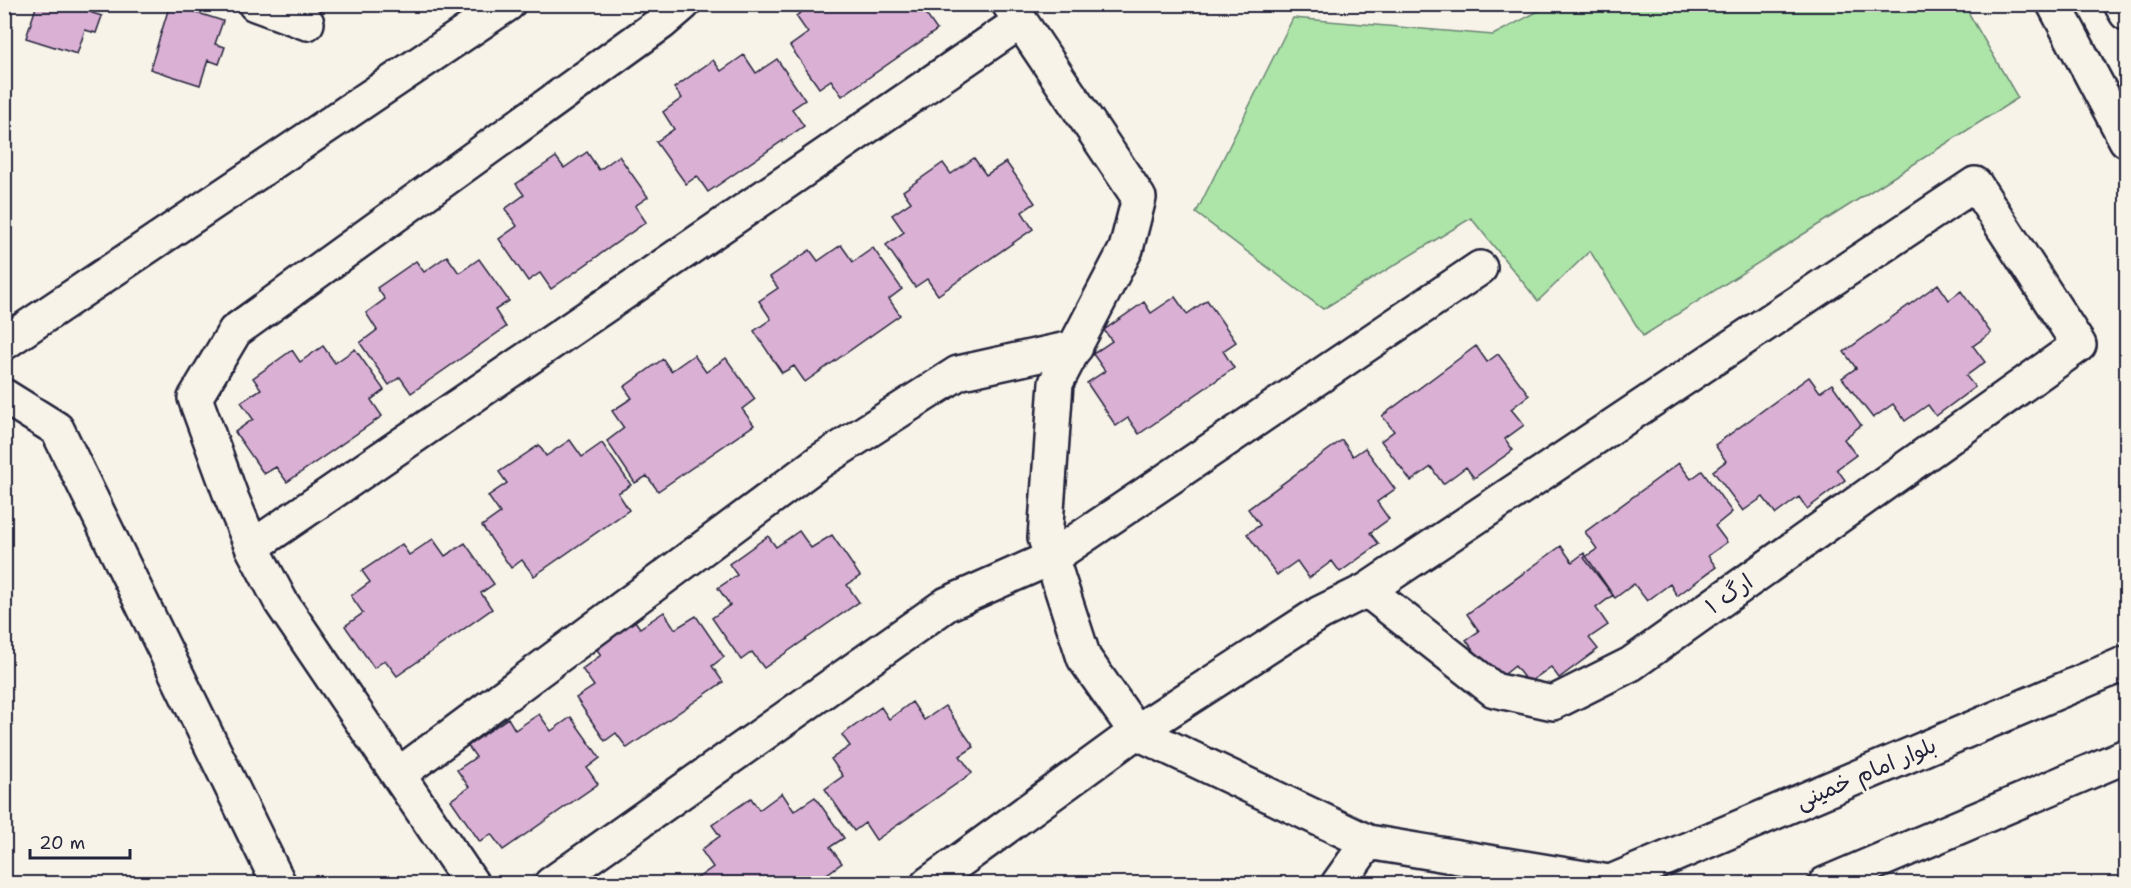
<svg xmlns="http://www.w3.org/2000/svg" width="2131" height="888" viewBox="0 0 2131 888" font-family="'Shantell Sans','Playpen Sans Arabic',sans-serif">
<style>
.green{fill:#ade4a8;stroke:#688372;stroke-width:1.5}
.building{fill:#dab0d5;stroke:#22223b;stroke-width:1.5}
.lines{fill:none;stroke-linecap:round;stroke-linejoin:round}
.street-casing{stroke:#22223b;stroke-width:38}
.secondary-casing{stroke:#22223b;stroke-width:38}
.street{stroke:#f7f3e8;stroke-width:33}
.secondary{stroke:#f7f3e8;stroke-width:33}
.labels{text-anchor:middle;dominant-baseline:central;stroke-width:6;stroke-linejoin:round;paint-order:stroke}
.street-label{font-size:22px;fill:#22223b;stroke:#f7f3e8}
</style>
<rect width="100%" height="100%" fill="#f7f3e8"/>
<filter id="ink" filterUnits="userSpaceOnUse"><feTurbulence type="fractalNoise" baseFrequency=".0167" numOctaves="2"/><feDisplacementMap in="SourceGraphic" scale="12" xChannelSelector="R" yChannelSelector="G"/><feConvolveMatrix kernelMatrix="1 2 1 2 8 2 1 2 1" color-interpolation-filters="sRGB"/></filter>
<g filter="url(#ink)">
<!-- green -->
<path class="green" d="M1552 4 1964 5 2018 98 1643 336 1590 251 1538 301 1471 218 1323 309 1196 213 1293 18 1493 35Z"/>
<!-- building -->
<path class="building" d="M37 4H95L92 13 102 16 96 33 85 30 77 54 26 38Z
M170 4 223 21 215 44 225 47 219 64 208 60 200 85 150 69Z
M813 4H938L925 13 937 30 842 96 831 80 819 88 790 46 808 33 796 16Z
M744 55 756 73 777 59 805 100 792 109 804 126 708 192 697 176 686 184 656 142 674 129 663 112 682 98 674 88 713 60 721 71Z
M587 152 599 170 619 156 648 197 635 206 646 222 551 289 540 273 528 281 499 239 517 226 505 209 524 195 516 184 556 157 564 168Z
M974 158 986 175 1006 162 1035 203 1022 212 1033 229 938 295 927 279 915 287 886 245 904 232 892 215 911 202 903 191 943 163 951 174Z
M841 245 853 262 873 248 902 289 889 299 900 315 805 382 794 366 782 373 754 331 771 319 759 301 778 288 770 277 810 250 818 261Z
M447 256 459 273 479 259 509 301 495 310 506 327 411 393 400 377 389 385 360 343 377 330 366 313 385 299 377 288 416 261 424 272Z
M1938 284 1949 300 1961 291 1991 333 1973 346 1985 362 1966 376 1975 387 1936 416 1928 405 1905 421 1893 404 1873 418 1842 378 1856 368 1844 352Z
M1175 297 1187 314 1207 300 1236 342 1223 351 1234 368 1139 434 1128 418 1116 426 1087 383 1105 371 1093 354 1112 341 1104 330 1144 302 1151 313Z
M323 346 335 363 355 349 384 390 371 400 382 416 287 482 276 467 264 474 235 432 253 419 241 402 261 389 253 378 292 350 300 362Z
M1476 346 1487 362 1498 354 1529 395 1511 409 1524 425 1505 439 1513 450 1474 478 1466 467 1443 484 1431 467 1411 481 1381 441 1394 431 1382 416Z
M694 355 706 372 726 358 755 399 742 409 754 425 658 491 647 476 635 483 607 441 624 428 612 411 632 398 624 387 663 359 671 371Z
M1809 377 1820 392 1832 384 1861 425 1844 439 1856 455 1837 469 1845 480 1807 509 1799 497 1776 514 1763 497 1743 511 1713 471 1726 461 1715 445Z
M570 440 582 457 602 443 631 485 618 493 629 510 534 576 522 560 511 568 482 526 500 513 488 496 507 483 499 472 539 445 546 456Z
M1342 440 1353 456 1365 448 1395 489 1377 502 1389 519 1370 533 1379 544 1340 572 1332 561 1309 578 1297 561 1277 575 1247 534 1260 525 1248 509Z
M1679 463 1691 479 1702 471 1732 512 1715 526 1727 542 1708 556 1716 567 1677 596 1670 584 1647 601 1634 584 1615 598 1584 558 1597 549 1585 532Z
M799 531 811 548 832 535 860 576 847 585 859 602 764 668 752 652 741 660 712 618 730 605 718 588 737 575 729 564 768 536 776 547Z
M433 539 445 556 465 543 494 584 481 593 492 609 397 676 385 660 374 668 345 626 363 613 351 596 370 582 362 571 402 544 409 555Z
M1561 546 1572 562 1584 553 1613 595 1596 608 1608 625 1589 638 1598 649 1559 678 1551 667 1528 683 1515 666 1496 681 1466 640 1479 631 1467 614Z
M664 612 675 629 696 616 724 657 712 666 723 682 627 748 616 733 605 741 576 698 594 686 582 669 601 655 593 644 632 617 640 628Z
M912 702 924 720 945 706 974 747 960 756 972 773 876 840 865 823 854 831 825 789 843 776 831 759 850 746 842 735 881 707 889 719Z
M539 714 551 731 571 717 600 758 587 768 598 784 503 850 491 834 480 842 451 800 469 787 457 770 476 757 468 746 508 718 515 730Z
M782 793 794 811 815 797 844 838 830 847 842 863 813 884H697L695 880 713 867 701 850 720 836 712 825 751 798 759 810Z"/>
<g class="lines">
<defs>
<path id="street" d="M255 4 307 23
M1009 4 1139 198 1126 249 1056 383 1045 538 1084 658 1136 732 1368 842 1609 882
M4 343 508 4
M4 396 57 429 279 884
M252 547 1020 22
M398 775 819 462 958 373 1076 347
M472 884 281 602 252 547 232 499 195 398 235 331 661 23 683 4
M551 884 947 604 1051 558 1480 268
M928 884 1136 732 1320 613 1367 590 1975 184 2079 345 1631 664 1553 703 1494 690 1367 590
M1338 884 1368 842"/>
<path id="secondary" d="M2054 4 2126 140
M2121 4 2126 13
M1606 884 2126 663
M1825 884 2126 756"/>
</defs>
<!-- street casing -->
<use href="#street" class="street-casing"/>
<!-- secondary casing -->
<use href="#secondary" class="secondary-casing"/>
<!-- street -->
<use href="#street" class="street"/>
<!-- secondary -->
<use href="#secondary" class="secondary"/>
</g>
</g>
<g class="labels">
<!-- street labels -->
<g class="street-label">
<text transform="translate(1729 594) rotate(-35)">ارگ ۱</text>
<text transform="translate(1866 773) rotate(-23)">بلوار امام خمینی</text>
</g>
</g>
<!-- margin -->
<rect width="2131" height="888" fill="none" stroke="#f7f3e8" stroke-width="24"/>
<rect x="12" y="12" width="2107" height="864" fill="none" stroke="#22223b" stroke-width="2" filter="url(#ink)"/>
<!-- scale -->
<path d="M30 849v9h100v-9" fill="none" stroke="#22223b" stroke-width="3"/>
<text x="39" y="849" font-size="18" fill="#22223b" stroke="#f7f3e8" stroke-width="4.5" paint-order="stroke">20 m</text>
</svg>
